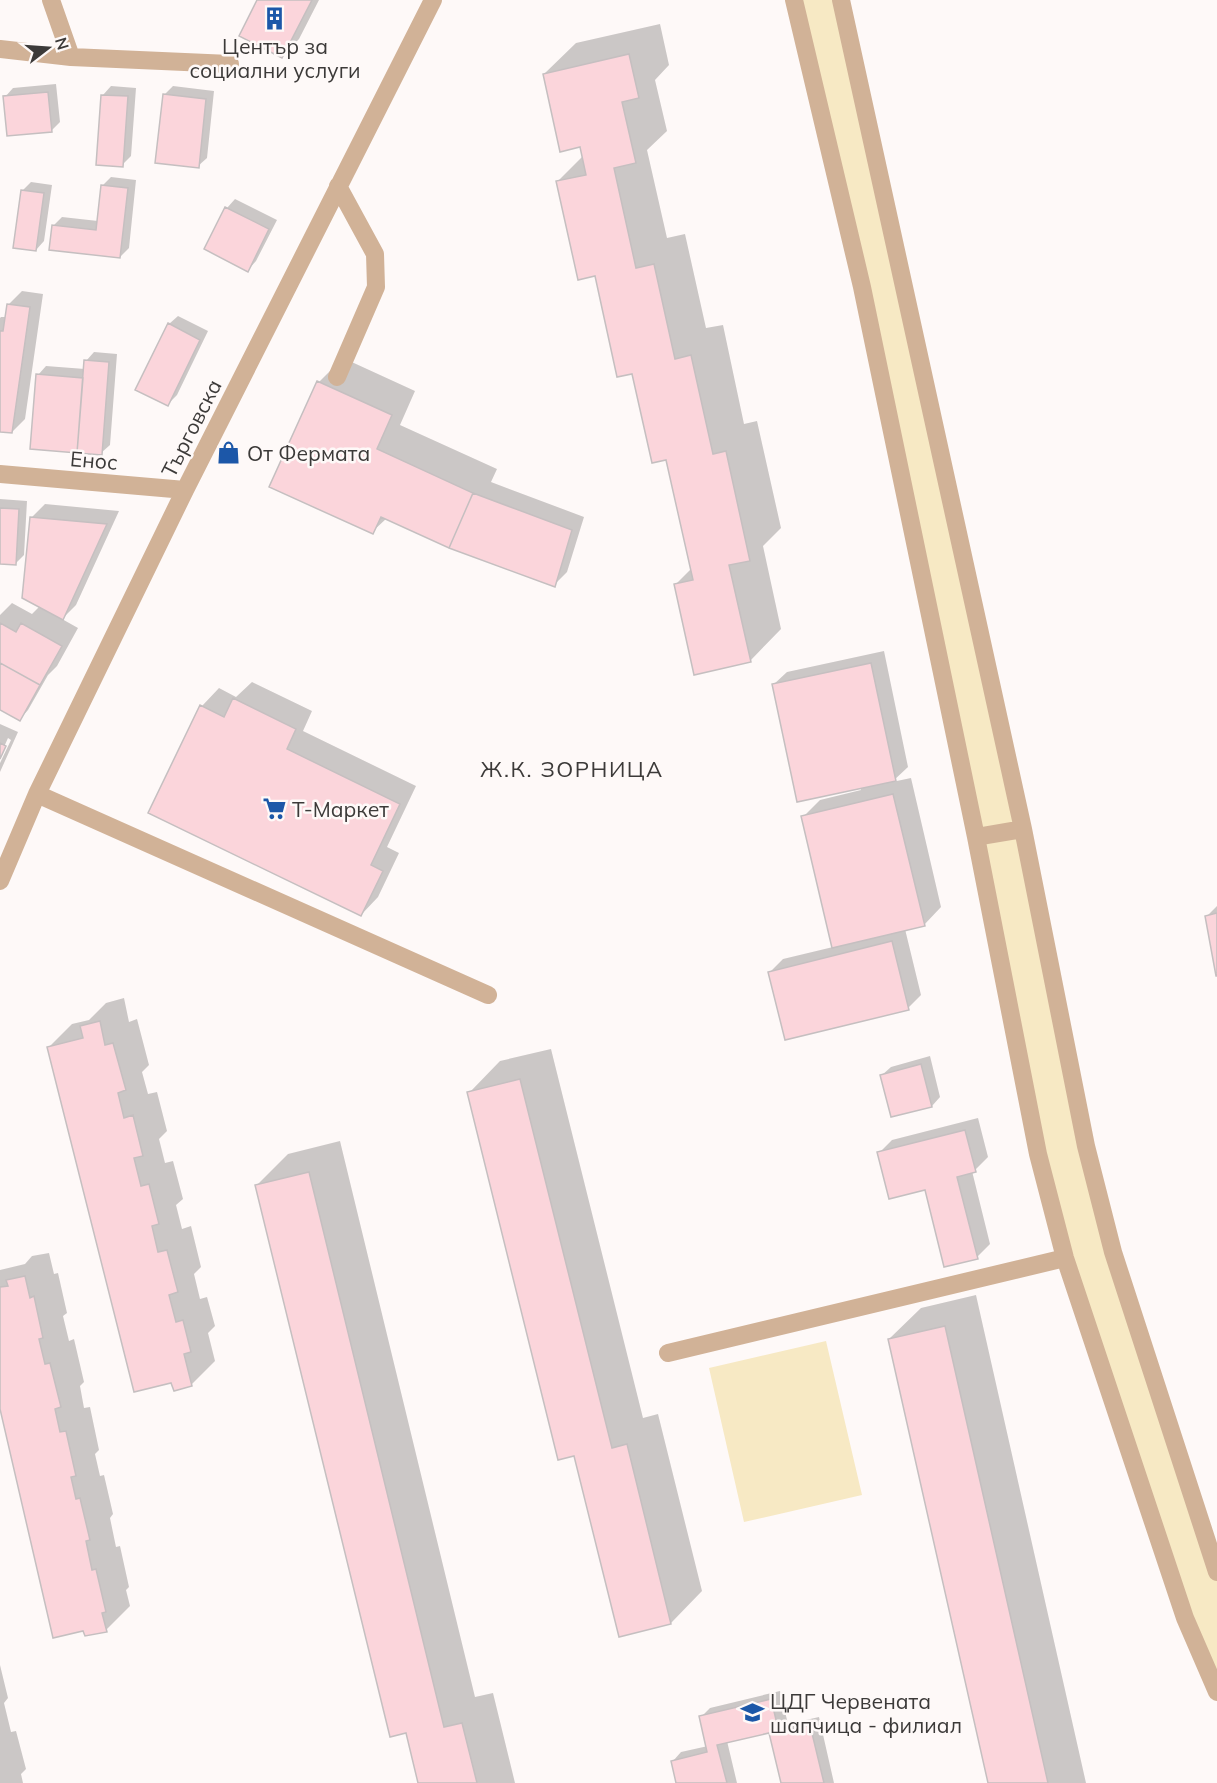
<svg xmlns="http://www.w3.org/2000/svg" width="1217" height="1783" viewBox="0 0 1217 1783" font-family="Mulish,sans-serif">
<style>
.green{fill:#f7e9c4}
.shadow{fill:#0003}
.building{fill:#fbd5db;stroke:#c5bfc0;stroke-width:1.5}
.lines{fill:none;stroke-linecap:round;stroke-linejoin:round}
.minor{stroke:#d1b297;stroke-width:18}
.labels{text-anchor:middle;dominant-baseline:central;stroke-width:5;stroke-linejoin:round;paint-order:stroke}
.poi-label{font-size:21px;fill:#3c3a39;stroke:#fef9f8;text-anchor:start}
.street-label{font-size:21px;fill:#3c3a39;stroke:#fef9f8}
.neighbourhood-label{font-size:22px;letter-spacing:1.5px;fill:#3c3a39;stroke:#fef9f8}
</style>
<rect width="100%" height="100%" fill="#fef9f8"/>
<!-- green -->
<path class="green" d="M794 0H841L1086 1146 1217 1572V1692L1065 1258Z
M826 1341 862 1495 744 1522 709 1368Z"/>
<!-- shadow -->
<path class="shadow" d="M259 0H319L299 39 282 57Z
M660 24 669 65 655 80 667 131 647 150 667 238 685 234 706 328 723 325 744 424 757 421 781 528 763 546 781 629 750 661 676 584 692 568 667 458 596 274 557 182 583 156 581 146 544 74 576 43Z
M56 84 60 122 51 131 5 97 13 88Z
M111 86 136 88 131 156 122 165 103 95Z
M173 86 214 91 207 158 198 166 164 95Z
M111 177 136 180 129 248 120 257 53 226 62 217 98 221 102 186Z
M31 182 52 185 44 241 36 250 22 191Z
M235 199 277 220 256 261 248 270 206 249 227 208Z
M22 291 43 294 25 419 12 432 0 430V318L1 317H7L9 304Z
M178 316 208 331 177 395 168 404 169 324Z
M94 352 117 354 110 445 101 453 38 375 46 366 85 369 86 361Z
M343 358 415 391 400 425 497 469 491 482 584 517 567 572 554 585 387 518 372 532 319 382Z
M0 499 27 501 24 555 15 564 0 563Z
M45 504 119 511 76 605 62 619 78 628 57 666 48 675 28 710 20 719 0 708V615L12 603 32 614 40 606 31 518Z
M884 651 908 767 892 782 911 778 941 907 924 925 905 929 921 995 908 1008 769 973 783 959 833 947 803 817 820 800 861 790 860 787 773 685 787 672Z
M252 682 312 711 303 731 416 786 387 847 399 853 378 897 361 915 150 813 202 706 219 688 236 697Z
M0 724 18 732 0 772V763L11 740 8 738 0 756Z
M1217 906V971L1207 916Z
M124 998 129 1022 137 1019 149 1065 142 1072 148 1094 157 1092 167 1131 159 1139 165 1163 173 1161 183 1199 176 1205 182 1229 191 1226 201 1267 194 1274 200 1299 207 1297 215 1326 208 1333 215 1361 191 1385 48 1048 72 1024 89 1020 106 1003Z
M551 1049 643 1418 658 1414 702 1591 671 1623 620 1635 575 1454 469 1093 500 1061Z
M930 1056 940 1097 932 1106 882 1075 891 1067Z
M978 1118 988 1157 975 1170 972 1171 990 1244 977 1257 926 1188 879 1153 892 1140Z
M340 1141 475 1697 493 1693 515 1783H420L257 1185 288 1154Z
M49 1253 54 1274 58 1273 67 1313 63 1316 69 1341 74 1339 84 1382 80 1386 84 1408 90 1407 99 1450 95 1454 100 1476 104 1475 113 1514 110 1518 116 1547 120 1546 129 1587 126 1590 130 1606 106 1630 0 1402V1270L25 1264 32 1256Z
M976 1295 1086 1783H990L889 1339 921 1308Z
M0 1665 8 1698 4 1703 11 1732 16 1731 26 1769 21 1774 23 1783H0Z
M780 1691 788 1724 819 1717 834 1783H782L770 1731 727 1741 737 1783H678L673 1761 681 1752 708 1746 701 1717 710 1708Z"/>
<!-- building -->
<path class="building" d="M257 0H312L282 58 239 36Z
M629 54 639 98 622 102 636 163 614 168 636 268 654 264 675 359 691 355 713 454 726 451 750 561 729 565 751 662 694 675 674 584 693 580 666 460 652 463 632 374 617 377 595 276 578 280 556 181 586 175 580 147 560 152 543 74Z
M48 92 52 132 7 136 3 96Z
M163 94 206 99 199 168 155 163Z
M101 95 128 96 123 167 96 165Z
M101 185 128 188 120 258 49 250 52 225 96 230Z
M21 190 44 193 36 251 13 248Z
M225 207 269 229 248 272 204 249Z
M7 304 30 307 12 433 0 432V331H3Z
M168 323 200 340 168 406 135 390Z
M84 360 109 362 102 455 77 453Z
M36 374 83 378 77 453 30 449Z
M317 381 392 415 377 449 473 493 449 548 381 517 373 534 269 487Z
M473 493 572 530 555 587 449 548Z
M0 508 19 509 16 565 0 564Z
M30 517 107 524 63 620 22 598Z
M0 623 16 632 21 623 62 646 40 685 0 663Z
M0 663 40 685 20 721 0 710Z
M871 663 896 781 797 802 772 684Z
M233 698 296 729 287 749 400 804 371 865 383 871 361 916 148 813 200 705 224 717Z
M0 743 6 746 0 759Z
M893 794 925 926 832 948 801 816Z
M1217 913V976H1216L1205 916Z
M892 941 909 1010 785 1040 768 972Z
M100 1021 105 1045 113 1043 126 1090 118 1093 124 1118 133 1115 143 1156 134 1158 141 1186 149 1184 159 1224 152 1226 158 1252 167 1250 178 1292 169 1295 176 1322 183 1320 191 1352 184 1354 192 1386 174 1391 171 1383 134 1392 47 1047 83 1038 80 1026Z
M921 1064 932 1107 891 1117 880 1075Z
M520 1079 612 1448 627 1444 671 1624 619 1637 574 1456 558 1460 467 1092Z
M965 1130 976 1172 957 1177 978 1259 944 1267 925 1190 889 1199 877 1152Z
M309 1172 444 1727 462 1723 477 1783H418L406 1733 390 1737 255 1185Z
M25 1276 30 1298 34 1296 43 1338 39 1339 45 1364 50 1363 61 1407 55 1409 60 1432 66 1431 76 1476 71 1477 76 1499 80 1498 90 1540 86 1541 92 1570 96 1569 106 1612 102 1613 107 1632 85 1636 83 1631 53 1638 0 1409V1287L8 1286 6 1280Z
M945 1326 980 1481 1048 1783H988L888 1339Z
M771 1699 779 1732 810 1725 824 1783H781L769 1733 717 1745 727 1783H676L671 1761 707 1752 699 1716Z"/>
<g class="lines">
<!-- minor -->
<path class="minor" d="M51 0 71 57
M794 0 862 287 976 837 1038 1154 1065 1258 1185 1618 1217 1692
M841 0 1023 829 1086 1146 1113 1252 1217 1572
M0 49 71 57 230 64
M337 377 376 287 375 254 338 186
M0 474 185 490
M37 794 488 995
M976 837 1023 829
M0 881 37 794 185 490 433 0
M668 1353 1065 1258"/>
</g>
<!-- icons -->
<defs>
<symbol id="building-bare" viewBox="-9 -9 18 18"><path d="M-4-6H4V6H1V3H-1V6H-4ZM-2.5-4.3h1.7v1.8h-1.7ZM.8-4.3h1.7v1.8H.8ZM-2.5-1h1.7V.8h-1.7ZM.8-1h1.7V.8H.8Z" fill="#1c57a8" stroke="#fef9f8" stroke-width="2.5" paint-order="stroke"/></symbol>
<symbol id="shop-bare" viewBox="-9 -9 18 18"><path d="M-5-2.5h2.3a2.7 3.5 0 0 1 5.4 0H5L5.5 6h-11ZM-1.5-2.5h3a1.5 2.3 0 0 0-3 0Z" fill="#1c57a8" stroke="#fef9f8" stroke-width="2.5" paint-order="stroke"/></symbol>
<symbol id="supermarket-bare" viewBox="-9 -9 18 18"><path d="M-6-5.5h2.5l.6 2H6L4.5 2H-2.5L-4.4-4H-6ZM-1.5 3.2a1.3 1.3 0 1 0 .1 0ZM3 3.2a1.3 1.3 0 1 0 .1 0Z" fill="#1c57a8" stroke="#fef9f8" stroke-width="2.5" paint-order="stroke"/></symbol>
<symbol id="school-bare" viewBox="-9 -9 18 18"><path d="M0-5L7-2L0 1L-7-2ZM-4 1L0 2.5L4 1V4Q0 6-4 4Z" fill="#1c57a8" stroke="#fef9f8" stroke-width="2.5" paint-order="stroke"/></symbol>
</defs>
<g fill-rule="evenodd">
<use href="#building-bare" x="258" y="2" width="33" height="33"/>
<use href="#shop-bare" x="212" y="436" width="33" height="33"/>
<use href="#supermarket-bare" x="258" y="792" width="33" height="33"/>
<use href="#school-bare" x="736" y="1696" width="33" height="33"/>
</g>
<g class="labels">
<!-- poi labels -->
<g class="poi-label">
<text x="275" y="46" text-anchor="middle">Център за<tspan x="275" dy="24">социални услуги</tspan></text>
<text x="247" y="453">От Фермата</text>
<text x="292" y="809">Т-Маркет</text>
<text x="770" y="1701">ЦДГ Червената<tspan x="770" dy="24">шапчица - филиал</tspan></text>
</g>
<!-- street labels -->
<g class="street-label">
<text transform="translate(191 428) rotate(-63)">Търговска</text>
<text transform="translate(94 460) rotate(5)">Енос</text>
</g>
<!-- neighbourhood labels -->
<g class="neighbourhood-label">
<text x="572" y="769">Ж.К. ЗОРНИЦА</text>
</g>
</g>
<!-- north arrow -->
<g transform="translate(48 48) rotate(73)" stroke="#fef9f8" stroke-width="4.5" paint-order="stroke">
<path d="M0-4.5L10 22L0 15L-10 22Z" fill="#3c3a39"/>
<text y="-9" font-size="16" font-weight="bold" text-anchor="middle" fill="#3c3a39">N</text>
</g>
</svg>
